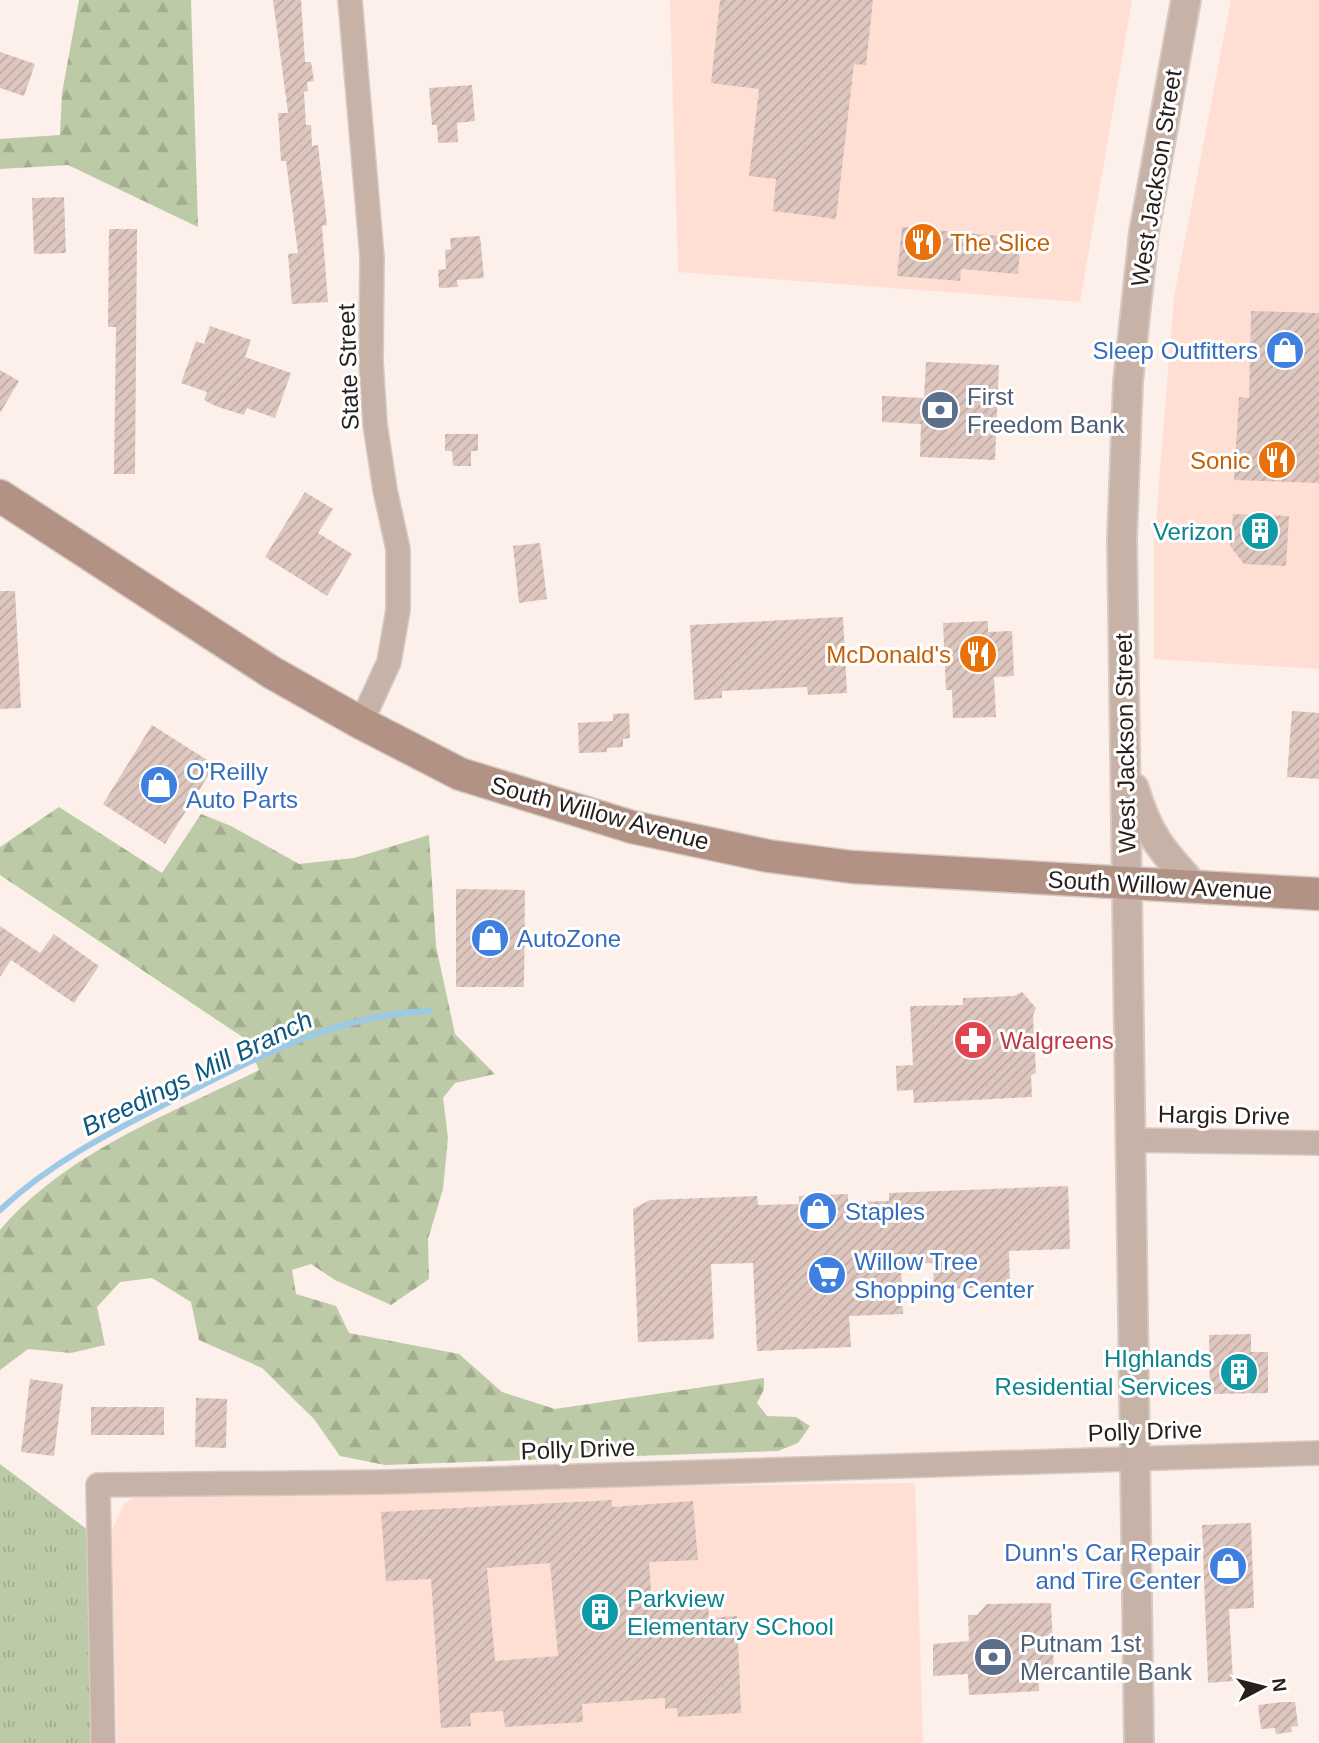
<svg xmlns="http://www.w3.org/2000/svg" width="1319" height="1743" viewBox="0 0 1319 1743" font-family="Helvetica,sans-serif">
<style>
.built{fill:#ffdfd4}
.forest{fill:url(#forest-firs)}
.park{fill:url(#park-tufts)}
.lines{fill:none;stroke-linecap:round;stroke-linejoin:round}
.stream{stroke:#9cc9e6;stroke-width:6}
.building{fill:url(#building-hatch);fill-rule:evenodd}
.minor-casing{stroke:#d7cac4;stroke-width:26}
.tertiary-casing{stroke:#d7cac4;stroke-width:32}
.secondary-casing{stroke:#d7cac4;stroke-width:35}
.minor{stroke:#c7b2a8;stroke-width:23}
.tertiary{stroke:#c7b2a8;stroke-width:28}
.secondary{stroke:#b19284;stroke-width:32}
.labels{text-anchor:middle;dominant-baseline:central;stroke-width:6;stroke-linejoin:round;paint-order:stroke}
.street-label{font-size:24px;fill:#281f1c;stroke:#fff}
.food-label{font-size:24px;fill:#c56008;stroke:#fff;text-anchor:end}
.shop-label{font-size:24px;fill:#366cbe;stroke:#fff;text-anchor:start}
.service-label{font-size:24px;fill:#4e5e75;stroke:#fff;text-anchor:start}
.culture-label{font-size:24px;fill:#0d838f;stroke:#fff;text-anchor:end}
.health-label{font-size:24px;fill:#be3a42;stroke:#fff;text-anchor:start}
.water-label{font-size:26px;font-style:italic;fill:#0b597f;stroke:#fff}
</style>
<defs>
<pattern id="forest-firs" width="22" height="20" patternUnits="userSpaceOnUse" patternTransform="scale(1.75)"><rect width="22" height="20" fill="#bdcaa7"/><path d="M5 1l3.5 6h-7zM16 11l3.5 6h-7z" fill="#a2ad8f"/></pattern>
<pattern id="park-tufts" width="24" height="20" patternUnits="userSpaceOnUse" patternTransform="scale(1.75)"><rect width="24" height="20" fill="#bdcaa7"/><path d="M3 7l-1-3M5 7V3M7 7l1-3M15 17l-1-3M17 17v-4M19 17l1-3" fill="none" stroke="#a2ad8f"/></pattern>
<pattern id="building-hatch" width="6" height="6" patternUnits="userSpaceOnUse" patternTransform="scale(1.75)"><rect width="6" height="6" fill="#dec7bf"/><path d="M-1 1l2-2M0 6l6-6M5 7l2-2" fill="none" stroke="#beaaa4"/></pattern>
</defs>
<rect width="100%" height="100%" fill="#fdefe9"/>
<!-- built -->
<path class="built" d="M670 0H1132L1080 302 678 272Z
M1231 0H1319V669L1154 659V546L1174 297Z
M915 1483 923 1743H117L112 1530 124 1504 134 1497 152 1493Z"/>
<!-- forest -->
<path class="forest" d="M79 0H191L198 227 68 165 0 169V139L60 135 62 93Z
M59 807 162 873 201 814 231 826 299 864 354 858 429 835 436 946 455 1034 495 1074 455 1083 443 1098 448 1138 443 1189 428 1239 429 1279 391 1305 335 1280 311 1264 292 1270 296 1294 336 1306 349 1333 459 1354 502 1392 555 1409 764 1378V1389L757 1403 767 1416 796 1417 810 1426 798 1443 778 1451 385 1465 340 1456 314 1419 262 1368 199 1340 191 1302 152 1278 120 1282 97 1307 105 1345 71 1353 28 1349 0 1370V1230C68 1151 168 1115 259 1070L247 1040 0 875V847Z"/>
<!-- park -->
<path class="park" d="M0 1464 88 1530 93 1743H0Z"/>
<g class="lines">
<!-- stream -->
<path class="stream" d="M0 1210C51 1162 113 1131 175 1099 257 1058 336 1014 430 1011"/>
</g>
<!-- building -->
<path class="building" d="M273 0H301L305 62H311L314 81 307 82 308 91 304 92 306 125H311L312 146 318 145 327 225 322 226 328 302 292 304 288 254 298 253 286 161H281L278 113H288Z
M720 0H873L866 65 854 64 836 219 773 211 776 179 749 176 759 89 711 83Z
M0 52 35 64 24 96 0 88Z
M472 85 475 121 457 123 458 142 438 143 437 125H432L429 88Z
M64 197 66 253 34 254 32 198Z
M902 227 1021 238 1018 274 961 269 960 281 897 276Z
M109 229H137L135 474H114L116 327H108Z
M480 236 484 278 457 280 458 287 439 288 438 270 446 269 445 250 451 249 450 238Z
M1251 311 1319 313V483L1234 480 1239 397 1249 398Z
M210 326 251 340 245 357 291 373 275 418 247 408 244 415 218 407 204 400 207 392 181 383 196 341 204 344Z
M926 362 999 365 995 460 920 457 921 424 882 422V396L924 398Z
M0 370 19 381 0 413Z
M445 434H478V451H471V466H453L452 451H445Z
M305 492 333 509 318 533 352 554 327 596 265 557Z
M1233 514 1289 516 1286 566 1244 564 1230 546Z
M540 543 547 599 519 603 513 546Z
M0 591H15L21 708 0 709Z
M843 617 847 693 808 695 807 687 722 691V698L694 700 690 625Z
M988 621V632L1012 631 1014 676 994 677 996 717 953 718 952 690H946L943 623Z
M1292 711 1319 713V779L1287 777Z
M629 713 630 738 623 739V747L607 748V752L579 753 578 723 613 721V714Z
M152 725 215 765 165 844 103 804Z
M456 889 525 890 524 987H456Z
M0 926 40 953 54 934 99 966 74 1003 11 960 0 977Z
M1022 992 1036 1008 1033 1016 1036 1073 1031 1075 1032 1097 914 1103 913 1090 897 1091 896 1066 913 1065 910 1006 963 1005V998L1014 996Z
M1068 1186 1070 1249 1009 1251 1010 1287 934 1289 933 1263 901 1264 903 1314 849 1316 851 1347 757 1351 753 1263 711 1264 714 1339 638 1342 633 1209 650 1200 757 1196 758 1205 799 1204V1196L848 1194V1202L889 1201V1193Z
M1251 1334V1352H1268V1393L1210 1394 1209 1335Z
M30 1379 63 1384 54 1456 21 1452Z
M196 1398 227 1399 226 1448 195 1447Z
M91 1407H164V1435H91Z
M612 1500V1507L693 1501 698 1560 649 1562 652 1604 708 1601 709 1618 737 1616 741 1713 678 1717 677 1708 665 1709V1698L582 1704 583 1722 505 1727 503 1711 470 1713 471 1726 441 1728 431 1579 386 1581 381 1512ZM550 1563 558 1656 495 1661 487 1568Z
M1251 1523 1254 1608 1229 1609 1233 1681 1208 1683 1202 1525Z
M1051 1603 1054 1671 1039 1680V1691L969 1695 968 1674 933 1676V1644L969 1641 968 1615H977L987 1604Z
M1283 1702H1295L1298 1726 1291 1727 1292 1732 1276 1734 1275 1728 1261 1729 1258 1705Z"/>
<g class="lines">
<defs>
<path id="minor" d="M350 0 372 257 371 361 375 424 385 490 398 549V610L389 662 361 723
M1128 1140 1319 1143
M103 1743 98 1485 387 1482 1319 1453"/>
<path id="tertiary" d="M1134 788C1148 836 1163 852 1196 888
M1139 1743 1122 538 1128 382 1144 232 1186 0"/>
<path id="secondary" d="M0 496 271 672 361 723 460 774 632 827 768 856 852 867 1319 894"/>
</defs>
<!-- minor casing -->
<use href="#minor" class="minor-casing"/>
<!-- tertiary casing -->
<use href="#tertiary" class="tertiary-casing"/>
<!-- secondary casing -->
<use href="#secondary" class="secondary-casing"/>
<!-- minor -->
<use href="#minor" class="minor"/>
<!-- tertiary -->
<use href="#tertiary" class="tertiary"/>
<!-- secondary -->
<use href="#secondary" class="secondary"/>
</g>
<!-- icons -->
<defs>
<symbol id="restaurant-disc" viewBox="-11 -11 22 22"><circle r="9.5" fill="#e8710a" stroke="#fff"/><path d="M-5-6h1v4h1v-4h1v4h1v-4h1v5L-1.5 .5V6h-2V.5L-5-1ZM5-6V6H3V1.5H1.5Q1.5-4 5-6Z" fill="#fff"/></symbol>
<symbol id="shop-disc" viewBox="-11 -11 22 22"><circle r="9.5" fill="#3f7fe0" stroke="#fff"/><path d="M-5-2.5h2.3a2.7 3.5 0 0 1 5.4 0H5L5.5 6h-11ZM-1.5-2.5h3a1.5 2.3 0 0 0-3 0Z" fill="#fff"/></symbol>
<symbol id="bank-disc" viewBox="-11 -11 22 22"><circle r="9.5" fill="#5c6f8a" stroke="#fff"/><path d="M-6-4H6V4H-6ZM0-2.3a2.3 2.3 0 1 0 0 4.6a2.3 2.3 0 1 0 0-4.6Z" fill="#fff"/></symbol>
<symbol id="building-disc" viewBox="-11 -11 22 22"><circle r="9.5" fill="#0f9aa8" stroke="#fff"/><path d="M-4-6H4V6H1V3H-1V6H-4ZM-2.5-4.3h1.7v1.8h-1.7ZM.8-4.3h1.7v1.8H.8ZM-2.5-1h1.7V.8h-1.7ZM.8-1h1.7V.8H.8Z" fill="#fff"/></symbol>
<symbol id="pharmacy-disc" viewBox="-11 -11 22 22"><circle r="9.5" fill="#e0444e" stroke="#fff"/><path d="M-2-6h4v4h4v4h-4v4h-4v-4h-4v-4h4Z" fill="#fff"/></symbol>
<symbol id="supermarket-disc" viewBox="-11 -11 22 22"><circle r="9.5" fill="#3f7fe0" stroke="#fff"/><path d="M-6-5.5h2.5l.6 2H6L4.5 2H-2.5L-4.4-4H-6ZM-1.5 3.2a1.3 1.3 0 1 0 .1 0ZM3 3.2a1.3 1.3 0 1 0 .1 0Z" fill="#fff"/></symbol>
</defs>
<g fill-rule="evenodd">
<use href="#restaurant-disc" x="901" y="220" width="44" height="44"/>
<use href="#shop-disc" x="1263" y="328" width="44" height="44"/>
<use href="#bank-disc" x="918" y="388" width="44" height="44"/>
<use href="#restaurant-disc" x="1255" y="438" width="44" height="44"/>
<use href="#building-disc" x="1238" y="509" width="44" height="44"/>
<use href="#restaurant-disc" x="956" y="632" width="44" height="44"/>
<use href="#shop-disc" x="137" y="763" width="44" height="44"/>
<use href="#shop-disc" x="468" y="916" width="44" height="44"/>
<use href="#pharmacy-disc" x="951" y="1018" width="44" height="44"/>
<use href="#shop-disc" x="796" y="1189" width="44" height="44"/>
<use href="#supermarket-disc" x="805" y="1253" width="44" height="44"/>
<use href="#building-disc" x="1217" y="1350" width="44" height="44"/>
<use href="#shop-disc" x="1206" y="1544" width="44" height="44"/>
<use href="#building-disc" x="578" y="1590" width="44" height="44"/>
<use href="#bank-disc" x="971" y="1635" width="44" height="44"/>
</g>
<g class="labels">
<!-- street labels -->
<g class="street-label">
<text transform="translate(1156 178) rotate(-81)">West Jackson Street</text>
<text transform="translate(348 367) rotate(-92)">State Street</text>
<text transform="translate(1125 743) rotate(-91)">West Jackson Street</text>
<text transform="translate(600 813) rotate(15)">South Willow Avenue</text>
<text transform="translate(1160 885) rotate(3)">South Willow Avenue</text>
<text transform="translate(1224 1115) rotate(1)">Hargis Drive</text>
<text transform="translate(1145 1431) rotate(-2)">Polly Drive</text>
<text transform="translate(578 1449) rotate(-2)">Polly Drive</text>
</g>
<!-- food labels -->
<g class="food-label">
<text x="950" y="242" text-anchor="start">The Slice</text>
<text x="1250" y="460">Sonic</text>
<text x="951" y="654">McDonald's</text>
</g>
<!-- shop labels -->
<g class="shop-label">
<text x="1258" y="350" text-anchor="end">Sleep Outfitters</text>
<text x="186" y="771">O'Reilly<tspan x="186" dy="28">Auto Parts</tspan></text>
<text x="517" y="938">AutoZone</text>
<text x="845" y="1211">Staples</text>
<text x="854" y="1261">Willow Tree<tspan x="854" dy="28">Shopping Center</tspan></text>
<text x="1201" y="1552" text-anchor="end">Dunn's Car Repair<tspan x="1201" dy="28">and Tire Center</tspan></text>
</g>
<!-- service labels -->
<g class="service-label">
<text x="967" y="396">First<tspan x="967" dy="28">Freedom Bank</tspan></text>
<text x="1020" y="1643">Putnam 1st<tspan x="1020" dy="28">Mercantile Bank</tspan></text>
</g>
<!-- culture labels -->
<g class="culture-label">
<text x="1233" y="531">Verizon</text>
<text x="1212" y="1358">HIghlands<tspan x="1212" dy="28">Residential Services</tspan></text>
<text x="627" y="1598" text-anchor="start">Parkview<tspan x="627" dy="28">Elementary SChool</tspan></text>
</g>
<!-- health labels -->
<g class="health-label">
<text x="1000" y="1040">Walgreens</text>
</g>
<!-- water labels -->
<g class="water-label">
<text transform="translate(197 1073) rotate(-26)">Breedings Mill Branch</text>
</g>
</g>
<!-- north arrow -->
<g transform="translate(1263 1687) rotate(83)" stroke="#ffffff" stroke-width="5" paint-order="stroke">
<path d="M0-5L12 26L0 18L-12 26Z" fill="#281f1c"/>
<text y="-10" font-size="19" font-weight="bold" text-anchor="middle" fill="#281f1c">N</text>
</g>
</svg>
